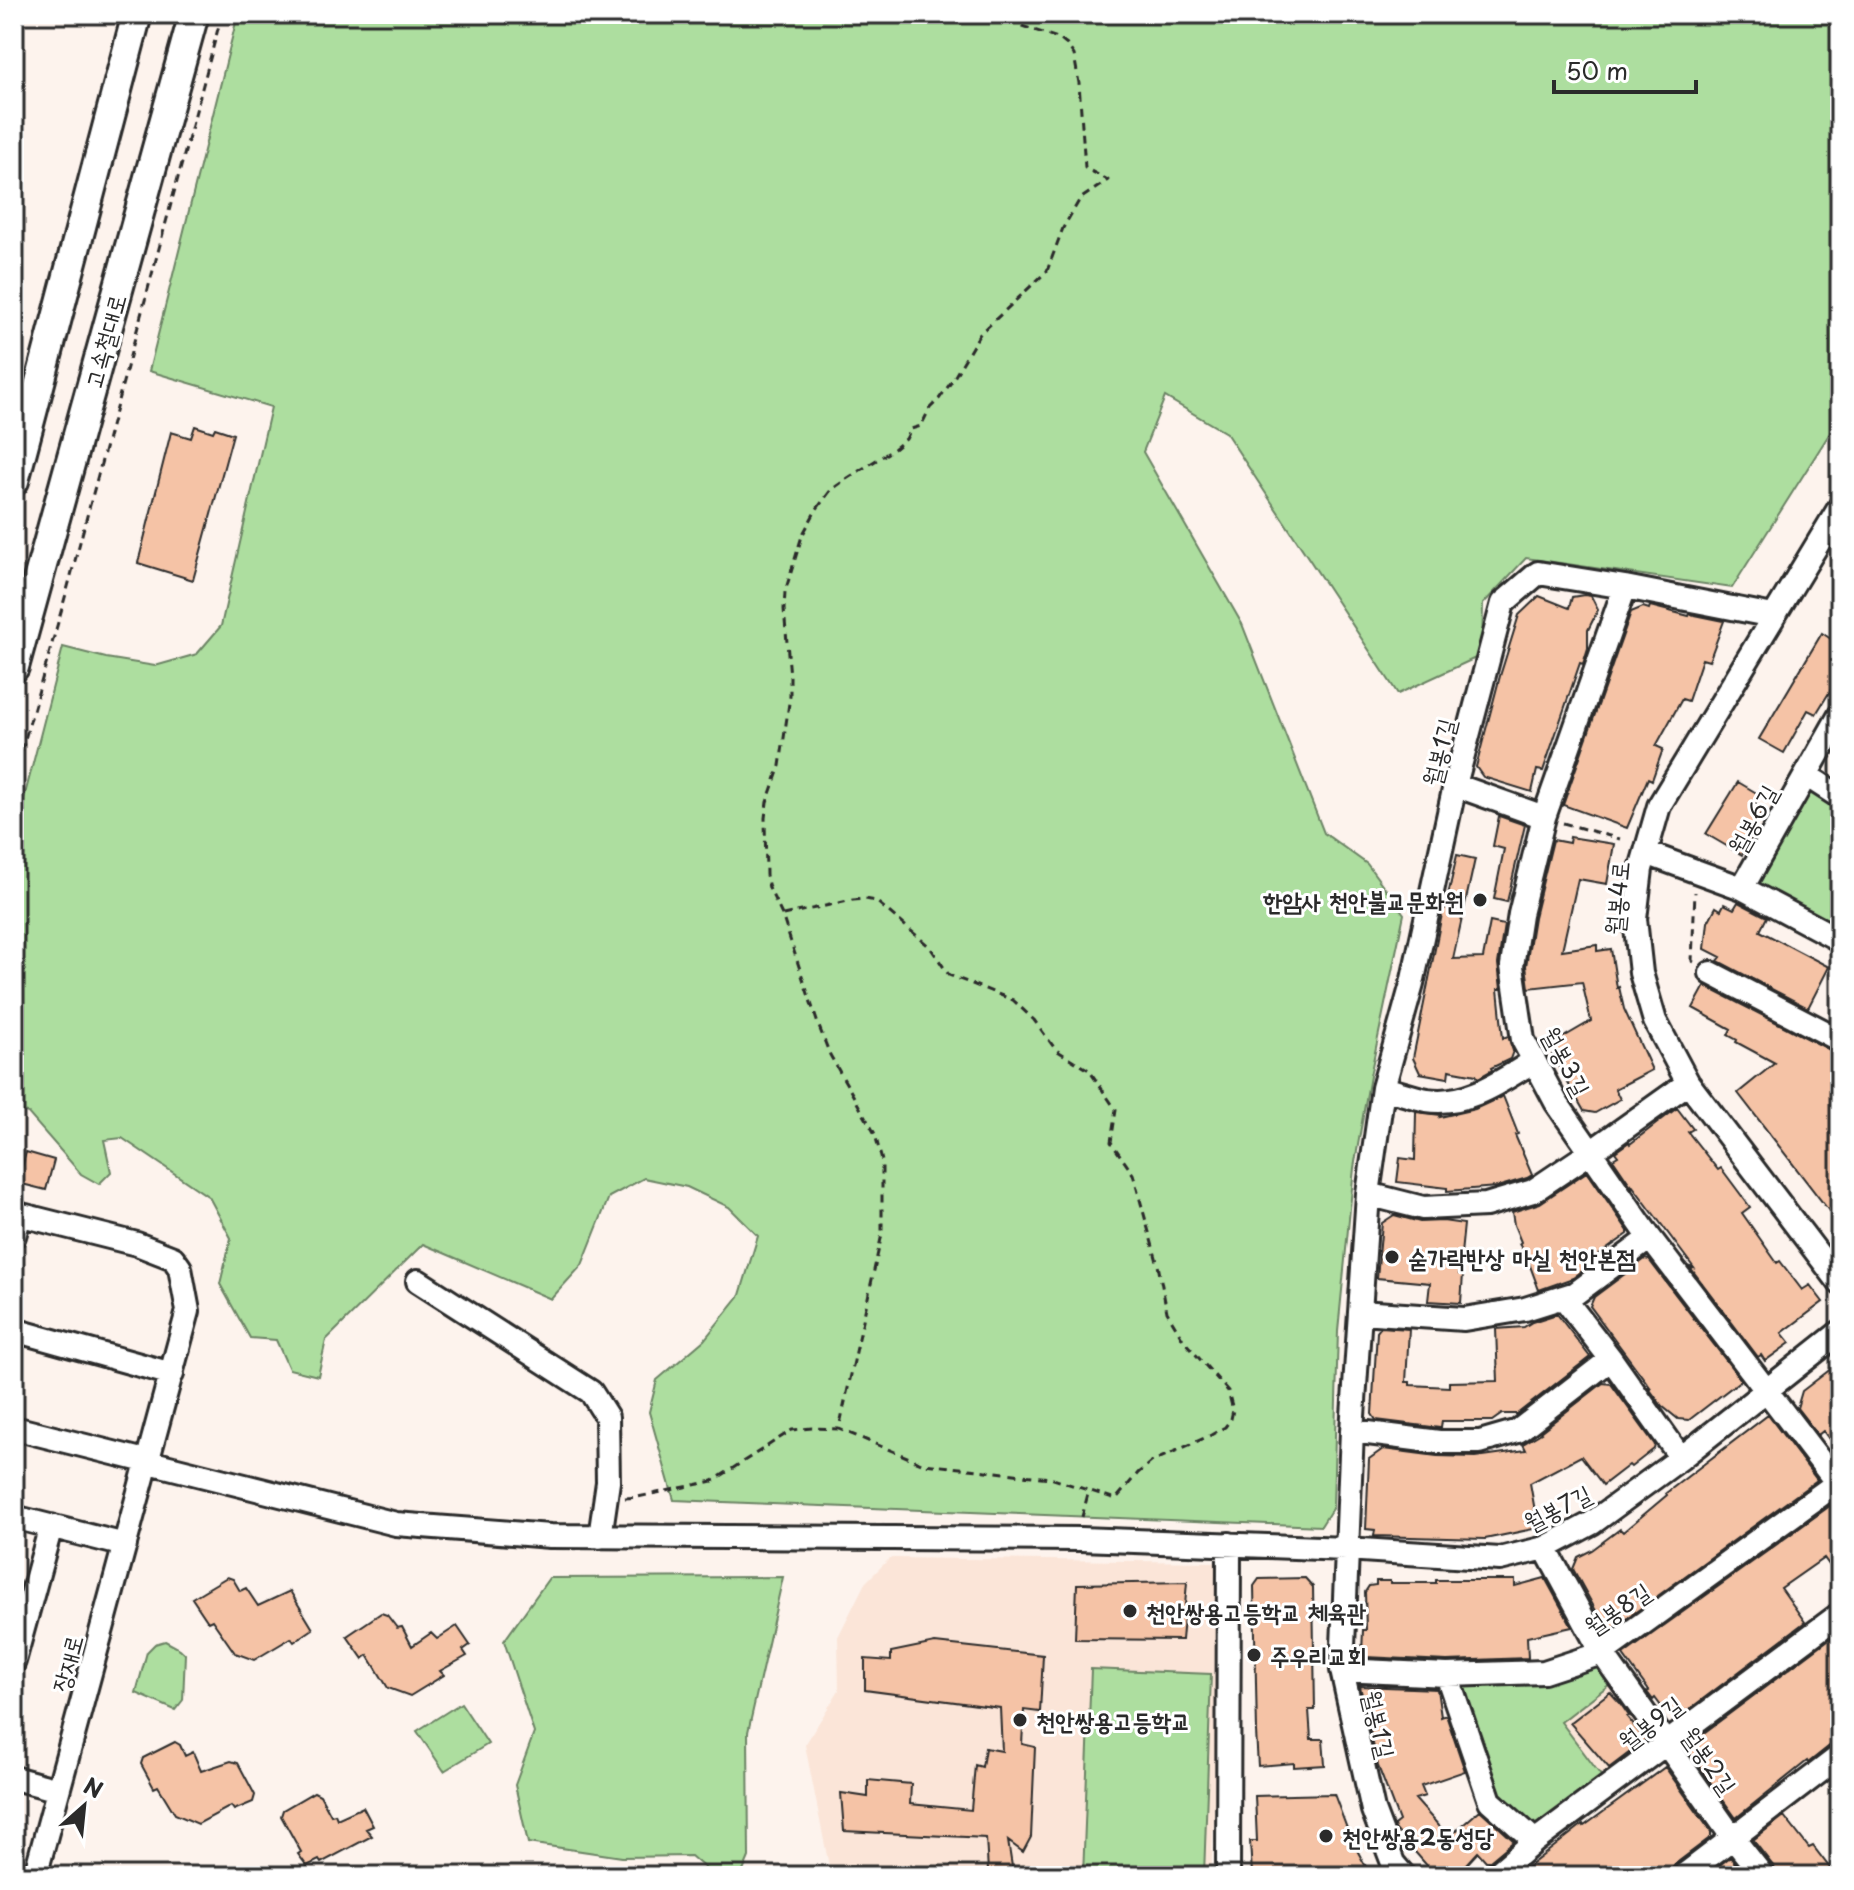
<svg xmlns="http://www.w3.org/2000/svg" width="1854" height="1890" viewBox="0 0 1854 1890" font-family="'Playpen Sans','Poor Story',sans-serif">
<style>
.built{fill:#fbe5d8}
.green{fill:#adde9f;stroke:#6c8465;stroke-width:2}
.building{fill:#f5c3a6;stroke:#2b2b2b;stroke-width:2}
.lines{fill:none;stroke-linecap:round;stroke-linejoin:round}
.minor-casing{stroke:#2b2b2b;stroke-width:28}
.major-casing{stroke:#2b2b2b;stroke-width:34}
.path{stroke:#2b2b2b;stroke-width:3;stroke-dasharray:8 6;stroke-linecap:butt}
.minor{stroke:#fff;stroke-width:22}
.major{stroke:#fff;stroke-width:28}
.poi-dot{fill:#2b2b2b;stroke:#fff;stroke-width:3}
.labels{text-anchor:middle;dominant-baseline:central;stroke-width:6;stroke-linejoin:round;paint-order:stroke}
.street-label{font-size:24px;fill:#2b2b2b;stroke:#fff}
.poi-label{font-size:24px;font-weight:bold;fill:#2b2b2b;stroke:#fff;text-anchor:start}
</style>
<rect width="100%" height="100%" fill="#fdf3ed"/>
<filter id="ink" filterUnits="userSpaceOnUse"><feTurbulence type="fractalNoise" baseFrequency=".0125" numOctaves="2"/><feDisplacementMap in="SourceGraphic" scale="16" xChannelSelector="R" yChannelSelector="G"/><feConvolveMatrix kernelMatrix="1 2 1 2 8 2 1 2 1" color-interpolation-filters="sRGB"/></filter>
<g filter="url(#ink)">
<!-- built -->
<path class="built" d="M890 1558 1215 1562 1220 1696 1211 1876H831L805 1745 839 1690 838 1637 865 1583Z
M1614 1681 1650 1733 1646 1746 1605 1781 1560 1722Z"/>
<!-- green -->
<path class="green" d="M238 14H1840V417L1732 588 1526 558 1483 604 1482 655 1398 694 1226 433 1165 397 1143 452 1242 624 1324 833 1367 864 1404 914 1370 1076 1354 1168 1338 1331 1333 1507 1321 1526 674 1500 649 1412 657 1380 704 1340 740 1295 758 1236 729 1207 687 1187 644 1178 609 1197 582 1265 551 1299 423 1244 326 1340 318 1376 289 1369 276 1340 250 1338 220 1284 231 1238 209 1197 122 1138 104 1140 111 1172 99 1184 81 1174 28 1113 14 1108V837L63 647 106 658 155 666 197 654 221 626 271 407 149 371Z
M1815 792 1840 808V924L1837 925 1763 888 1758 876 1806 795Z
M783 1577 748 1732 749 1857 741 1876H714L691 1856 622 1857 528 1843 515 1785 534 1733 504 1641 549 1578Z
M165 1641 180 1649 185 1654 183 1700 175 1710 136 1693 147 1652 155 1644Z
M1598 1659 1614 1681 1561 1722 1605 1781 1545 1825 1524 1823 1494 1797 1458 1686Z
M1091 1669 1211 1674 1204 1876H1083Z
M461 1703 488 1744 444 1771 417 1731Z"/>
<!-- building -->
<path class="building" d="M195 426 213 432 215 428 233 434 193 580 138 563 171 432 191 438Z
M1584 595 1591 596 1598 610 1588 630V648L1583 664 1580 663 1543 771 1537 770 1532 792 1483 777 1476 767 1500 676 1519 615 1539 596 1569 608 1572 597Z
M1650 606 1689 616 1690 614 1724 621 1709 661 1702 659 1688 701 1682 699 1656 746 1663 749 1652 780 1648 778 1627 828 1563 805 1631 612 1643 607 1649 609Z
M1822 633 1840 645V675L1816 714 1808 710 1784 753 1759 739Z
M1738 782 1760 795 1755 804 1764 809 1753 829 1756 831 1742 855 1706 834Z
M1499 816 1525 825 1507 902 1494 899 1504 849 1493 846Z
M1570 837 1614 844 1607 884 1578 879 1562 950 1597 945V951L1611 949 1617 988 1619 987 1624 1009 1652 1070 1615 1089 1620 1099 1595 1113 1584 1111 1552 1055 1555 1053 1550 1045 1591 1021 1582 982 1529 988 1526 966 1534 917 1553 840 1569 843Z
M1457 855 1475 859 1453 959 1483 958 1490 922 1504 925 1498 964 1501 989H1498L1503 1038 1508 1036 1513 1051 1510 1059 1491 1068 1492 1070 1478 1078 1476 1075 1449 1070 1448 1078 1420 1073 1413 1058 1443 909H1445Z
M1738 902 1767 917 1760 931 1829 967 1808 1008 1718 961 1721 957 1705 949 1708 922 1716 907 1721 910 1724 904 1734 909Z
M1705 986 1834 1052 1840 1054V1225L1738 1093 1775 1063 1736 1042 1737 1040 1728 1035 1731 1029 1693 1008Z
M1503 1096 1518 1134 1515 1135 1532 1175 1527 1178 1497 1187 1447 1191V1188L1397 1182 1400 1158 1415 1160 1416 1112 1441 1115 1440 1117 1475 1109Z
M1677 1108 1693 1129 1688 1132 1718 1170 1721 1168 1750 1207 1742 1213 1777 1263 1780 1261 1802 1290 1810 1285 1823 1302 1782 1333 1790 1343 1765 1361 1761 1355 1758 1357 1690 1267 1694 1268 1632 1185V1187L1613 1159 1618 1156 1615 1152 1629 1142 1630 1144Z
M26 1152 54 1160 46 1190 18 1183Z
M1585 1173H1588L1628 1231V1234L1596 1257 1598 1259 1573 1278 1539 1290 1526 1255 1519 1244 1521 1242 1514 1225 1512 1212 1540 1203Z
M1394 1215 1420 1222 1443 1221 1464 1224 1459 1274H1463L1461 1303 1428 1301 1430 1283 1377 1278 1382 1223Z
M1645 1259 1649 1260 1741 1380 1689 1420 1678 1419 1662 1406 1648 1387H1650L1590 1306 1594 1297Z
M1557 1314 1590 1357 1517 1414H1502L1492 1421H1442L1441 1428H1440L1376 1420 1372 1414 1377 1332 1381 1327 1409 1329 1406 1382H1410V1385L1449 1387V1382L1498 1381 1496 1329 1524 1327 1532 1322Z
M1840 1362V1454L1823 1431 1818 1435 1797 1408 1802 1391Z
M1603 1383 1611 1384 1655 1445 1654 1449 1631 1467 1629 1465 1603 1485 1581 1456 1530 1483 1538 1528 1485 1539 1374 1536 1375 1530 1366 1529 1369 1459 1383 1449 1437 1456 1476 1457 1526 1450 1523 1444 1541 1433 1540 1432Z
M1768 1415 1817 1480 1611 1630 1606 1629 1573 1569 1578 1557 1592 1550 1620 1529 1623 1532 1667 1495 1666 1493Z
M1840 1502V1580L1824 1558 1781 1588 1805 1622 1683 1714 1664 1710 1655 1698 1653 1700 1647 1692 1649 1691 1623 1655 1834 1503Z
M227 1577 233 1579 240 1591 246 1588 258 1606 290 1591 313 1629 294 1642 291 1638 254 1660 235 1653 212 1620 208 1622 192 1598Z
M1305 1578 1313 1587 1315 1710H1309L1311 1739H1323L1325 1765 1294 1767V1763L1258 1766 1256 1732H1257L1254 1586 1259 1579Z
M1545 1578 1572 1627 1527 1637 1528 1658 1447 1661 1366 1657 1362 1653 1363 1630H1366L1365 1592 1369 1586 1376 1585V1581H1390V1583H1436V1580H1515V1586Z
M1187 1582 1182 1640 1075 1639 1077 1584Z
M381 1613 387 1615 397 1628 402 1627 412 1646 431 1633 437 1639 457 1626 470 1645 463 1650 467 1656 440 1671 444 1675 410 1696 388 1688 368 1655 363 1659 347 1636Z
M1840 1631V1742L1832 1744 1808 1763 1807 1761 1736 1818 1685 1747Z
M935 1643 1043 1655 1040 1712 1024 1710 1022 1744 1035 1747 1031 1837 1023 1852 1008 1841 1013 1873 988 1871 986 1838 844 1831 841 1793 868 1797V1780L911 1784 910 1804 971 1810 975 1765 982 1767 985 1748 1002 1751 1000 1708 865 1690V1659L891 1661V1652Z
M1360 1686 1437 1689 1441 1717 1446 1715 1465 1771 1421 1786 1425 1796 1415 1799 1449 1837 1480 1810 1514 1841 1490 1861H1486L1478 1852 1456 1876H1436L1395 1829 1394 1825 1399 1821 1378 1766Z
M1610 1692 1620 1703 1629 1716 1627 1717 1646 1740 1609 1768 1570 1723Z
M175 1742 180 1745 185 1756 193 1752 201 1771 231 1761 238 1763 255 1795 253 1802 234 1810 231 1806 198 1824 175 1814 158 1786 154 1788 141 1764 143 1758Z
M1665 1767 1711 1832V1837L1674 1865 1669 1876H1534L1528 1867 1583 1824 1584 1826Z
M314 1792 320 1795 331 1815 335 1814 337 1819 363 1807 373 1826 366 1829 372 1836 321 1863 319 1860 307 1866 298 1854 301 1852 281 1816 283 1810Z
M1334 1794 1351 1839 1371 1876H1304V1871L1252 1874 1250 1841H1257L1255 1796Z
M1784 1816 1809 1848 1813 1846 1836 1876H1777L1774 1867 1753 1840Z
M1730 1857 1745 1876H1706Z"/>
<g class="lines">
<defs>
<path id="minor" d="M1840 507 1659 806 1641 869 1635 919 1641 973 1655 1021 1688 1083 1840 1283
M1625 587 1544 817 1520 914 1512 966 1523 1040 1556 1102 1650 1238 1840 1487
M1806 775 1840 797
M1455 785 1544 817
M1646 853 1742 888 1836 938 1840 937
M1742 888 1840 715
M1711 973 1840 1040
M1383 1088C1398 1092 1413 1097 1427 1100 1468 1106 1501 1081 1534 1061
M1368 1194 1423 1208 1486 1205 1533 1191 1591 1152 1688 1083
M14 1213 137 1244 173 1258 180 1268 188 1311 35 1876
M14 1236 20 1215
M418 1281 591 1392 607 1417 608 1482 600 1537
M1563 1297 1611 1359 1681 1458
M1360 1312 1464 1319 1525 1309 1576 1293 1650 1238
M14 1330 172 1374
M14 1428 396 1524 550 1536 1081 1539 1346 1549 1500 1559 1545 1548 1592 1523 1681 1458 1840 1332
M1352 1431 1439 1442H1480L1518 1431 1611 1359
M14 1517 125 1545
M1545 1548 1602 1653 1733 1838 1763 1876
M14 1661 51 1526
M1342 1670 1447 1675 1544 1672 1602 1653 1837 1483
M1447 1675 1490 1801 1535 1841
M14 1778 58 1790
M1228 1876 1229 1544
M1404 1876 1393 1863 1373 1810 1342 1670 1352 1431 1368 1194 1383 1088 1412 984 1455 785 1503 603 1538 573 1625 587 1773 616
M1494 1876 1535 1841 1840 1614
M1683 1876 1840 1756"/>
<path id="major" d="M14 481 137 14
M14 667 194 14"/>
</defs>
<!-- minor casing -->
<use href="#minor" class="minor-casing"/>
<!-- major casing -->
<use href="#major" class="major-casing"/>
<!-- path -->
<path class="path" d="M14 244 22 246
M14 778 66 594 222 14
M1563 823 1620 839
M783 915 853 900 865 899 876 901 930 947 949 975 1013 1000 1034 1020 1056 1050 1089 1070 1116 1110 1111 1142 1133 1174 1158 1265 1167 1312 1184 1341 1228 1391 1233 1410 1231 1419 1225 1427 1211 1435 1151 1462 1138 1473 1116 1499 1050 1478 924 1464 839 1429
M1694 962 1692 961 1695 892
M625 1498 638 1497 713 1481 792 1430 812 1428 839 1429 882 1234V1161L875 1134 830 1055 818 1024 782 915 769 888 766 875 765 818 767 802 780 766 790 696V676L784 609 785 592 802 536 816 510 831 490 848 478 894 449 906 439 911 429 921 426 930 408 939 399 952 381 979 335 1047 271 1063 228 1080 199 1108 180 1085 168 1079 83 1074 55 1067 45 1058 38 1022 26 1009 14
M1082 1517 1089 1490"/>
<!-- minor -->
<use href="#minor" class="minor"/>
<!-- major -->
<use href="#major" class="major"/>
</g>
</g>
<!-- markers -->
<g class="poi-dot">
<circle cx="1480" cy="900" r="8"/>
<circle cx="1392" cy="1257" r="8"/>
<circle cx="1130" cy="1611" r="8"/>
<circle cx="1254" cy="1655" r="8"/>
<circle cx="1020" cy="1720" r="8"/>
<circle cx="1326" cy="1836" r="8"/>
</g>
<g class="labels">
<!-- street labels -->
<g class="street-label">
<text transform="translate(104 341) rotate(-75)">고속철대로</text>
<text transform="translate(1438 752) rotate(-76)">월봉1길</text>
<text transform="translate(1752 819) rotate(-61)">월봉6길</text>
<text transform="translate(1616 898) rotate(-85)">월봉4로</text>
<text transform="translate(1567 1061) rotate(62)">월봉3길</text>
<text transform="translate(1557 1507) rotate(-27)">월봉7길</text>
<text transform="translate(1617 1608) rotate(-34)">월봉8길</text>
<text transform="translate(66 1663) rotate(-75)">장재로</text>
<text transform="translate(1650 1722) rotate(-37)">월봉9길</text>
<text transform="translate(1380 1724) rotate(77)">월봉1길</text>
<text transform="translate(1710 1760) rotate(55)">월봉2길</text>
</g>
<!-- poi labels -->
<g class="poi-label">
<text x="1464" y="900" text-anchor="end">한암사 천안불교문화원</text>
<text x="1408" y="1257">숟가락반상 마실 천안본점</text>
<text x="1146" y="1611">천안쌍용고등학교 체육관</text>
<text x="1270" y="1655">주우리교회</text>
<text x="1036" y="1720">천안쌍용고등학교</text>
<text x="1342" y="1836">천안쌍용2동성당</text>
</g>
</g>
<!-- margin -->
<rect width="1854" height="1890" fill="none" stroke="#fff" stroke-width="48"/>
<rect x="24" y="24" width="1806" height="1842" fill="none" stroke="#2b2b2b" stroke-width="3" filter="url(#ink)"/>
<!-- north arrow -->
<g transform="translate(84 1806) rotate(27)" stroke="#ffffff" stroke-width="6" paint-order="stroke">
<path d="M0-6L14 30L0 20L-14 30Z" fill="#2b2b2b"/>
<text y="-12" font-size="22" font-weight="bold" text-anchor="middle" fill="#2b2b2b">N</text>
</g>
<!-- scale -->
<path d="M1554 80v12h142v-12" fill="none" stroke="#2b2b2b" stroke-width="4"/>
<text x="1566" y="80" font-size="24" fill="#2b2b2b" stroke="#ffffff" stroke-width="6" paint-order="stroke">50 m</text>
</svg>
